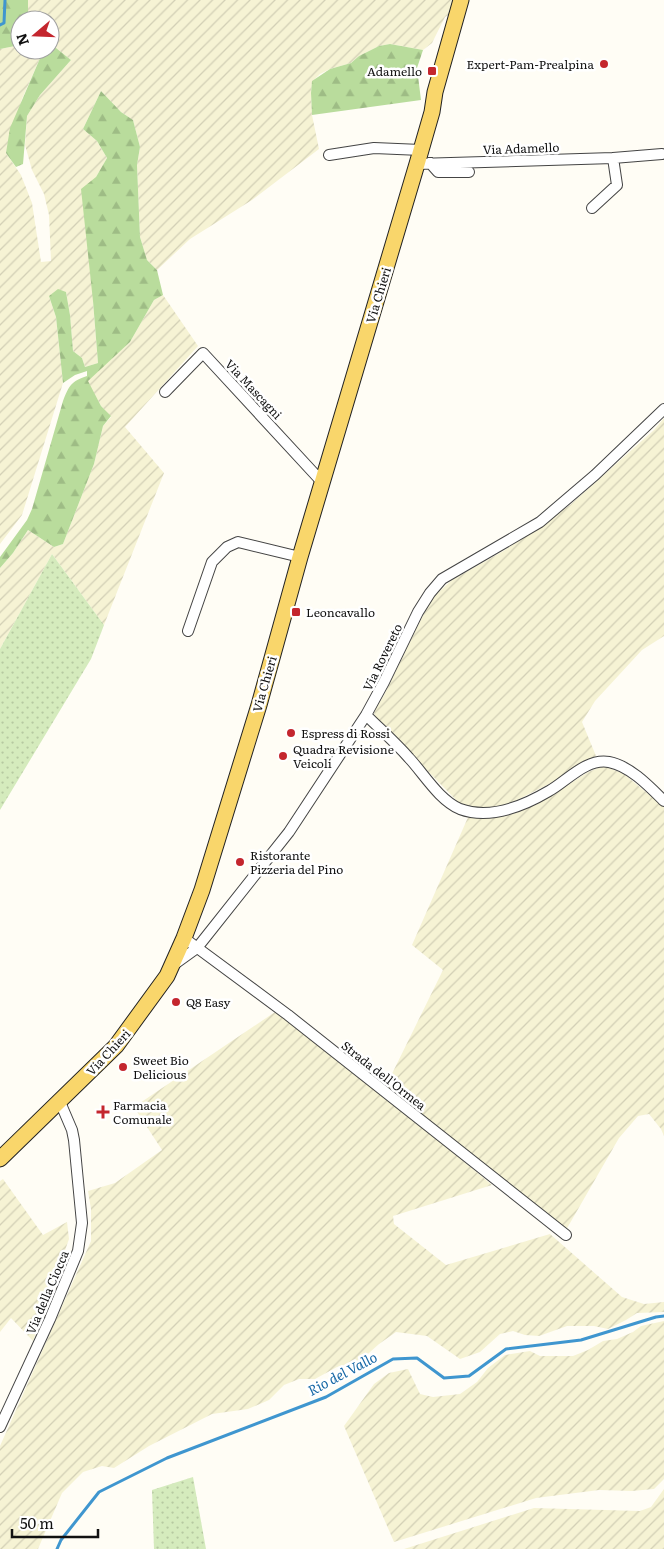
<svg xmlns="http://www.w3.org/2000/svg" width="664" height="1549" viewBox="0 0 664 1549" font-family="Literata,serif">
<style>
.farmland{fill:url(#farmland-furrows)}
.grass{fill:url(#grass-dots)}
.forest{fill:url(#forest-firs)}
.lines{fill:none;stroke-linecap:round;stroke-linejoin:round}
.stream{stroke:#3f96cf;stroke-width:3}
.minor-casing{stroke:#444;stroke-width:12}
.primary-casing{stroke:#222;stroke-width:17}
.minor{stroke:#fff;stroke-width:10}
.primary{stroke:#f9d66b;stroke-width:15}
.poi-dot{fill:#c4262e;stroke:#fff;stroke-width:2}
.labels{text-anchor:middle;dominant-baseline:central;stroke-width:5;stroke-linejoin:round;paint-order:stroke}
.poi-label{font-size:12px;fill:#111;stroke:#fff;text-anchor:start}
.street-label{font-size:12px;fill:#111;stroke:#fff}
.water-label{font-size:14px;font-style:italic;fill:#1768a6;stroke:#fff}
</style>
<defs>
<pattern id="farmland-furrows" width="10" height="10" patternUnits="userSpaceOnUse" patternTransform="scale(1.25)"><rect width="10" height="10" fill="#f6f3d4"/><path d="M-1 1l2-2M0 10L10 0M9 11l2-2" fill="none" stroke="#d2cfb5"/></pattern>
<pattern id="grass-dots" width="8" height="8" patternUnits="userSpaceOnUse" patternTransform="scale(1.25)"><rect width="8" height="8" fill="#d5ebbd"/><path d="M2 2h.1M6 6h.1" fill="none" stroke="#b6c8a1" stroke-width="1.8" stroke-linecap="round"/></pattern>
<pattern id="forest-firs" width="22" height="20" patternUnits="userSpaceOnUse" patternTransform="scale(1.25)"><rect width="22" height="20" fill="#b9dc9c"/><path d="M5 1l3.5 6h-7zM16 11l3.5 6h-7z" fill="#9ebc85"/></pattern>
</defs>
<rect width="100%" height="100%" fill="#fffdf5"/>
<!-- farmland -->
<path class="farmland" d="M28 0H456L452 13 445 17 432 43 423 50 390 44 379 46 359 56 351 63 330 69 320 74 312 82 311 93 312 115 319 149 252 200 190 239 157 270 147 260 140 237 137 165 140 147 133 120 121 112 101 91 83 129 97 141 107 158 96 177 93 301 98 363 85 367 82 358 73 351 70 315 66 292 49 296 56 317 63 383 22 515 0 544V49L20 45V50H42L41 56 22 99 6 153 21 175 32 203 41 262 51 261 49 215 44 194 32 170 25 145 27 116 40 95 71 60 56 48 50 34V20H33L28 14Z
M163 295 198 346 125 427 164 473 104 625 52 554 0 649V568L13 553 28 530 54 547 63 544 94 464 103 426 111 417 101 406 87 381 130 342 154 300Z
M664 418V636L642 650 595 701 582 722 596 756 555 781 509 804 491 808H472L460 804 375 717 374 712 384 695 431 599 452 580 505 550 570 505 654 430Z
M604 766 624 774 664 807V1136L661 1129 649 1114 638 1116 619 1138 566 1230 386 1086 443 970 412 945 469 815 494 818 516 812 546 799 588 772Z
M275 1012 383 1094 492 1185 393 1216 394 1224 446 1265 550 1234 622 1297 644 1304 664 1302V1312L637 1313 626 1320 608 1329 594 1326H567L539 1336 525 1335 513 1331 500 1334 480 1352 460 1359 427 1336 396 1332 379 1344 360 1361 337 1367 315 1379H299L284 1385 269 1400 248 1409 212 1414 149 1446 114 1468 102 1466 83 1472 62 1493 38 1549H0V1446L91 1241V1209L88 1191 115 1183 162 1150 134 1107Z
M3 1179 43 1235 67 1222 69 1239 33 1341 11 1318 0 1332V1181Z
M664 1321V1479L654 1489 632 1491 599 1490 536 1498 394 1542 344 1426 374 1384 389 1373 408 1369 420 1394 433 1397 460 1394 477 1382 488 1368 505 1355 530 1351 540 1356H573L588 1350 603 1341 617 1339 633 1332 641 1326Z
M664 1489V1549H404L534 1508 640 1511 651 1507Z"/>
<!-- grass -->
<path class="grass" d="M52 554 104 625 91 659 0 810V649Z
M193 1477 206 1549H154L152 1490Z"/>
<!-- forest -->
<path class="forest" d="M0 0H28V14L33 20H20V45L0 49Z
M50 34 56 48 71 60 40 95 27 116 23 164 16 167 6 153 10 128 41 56 42 50H50Z
M390 44 423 50 417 68 421 100 312 115 311 93 312 81 330 69 351 63 359 56 379 46Z
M101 91 121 112 133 120 140 147 137 165 140 237 147 260 157 270 163 295 154 300 130 342 88 381 101 406 111 416 103 426 94 464 63 544 54 547 28 530 13 553 0 568V557L27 520 32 509 63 401C69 386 71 381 87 376V371L75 375 63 383 56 317 49 296 58 289 66 292 70 315 73 351 82 358 85 367 98 363 93 301 81 189 96 177 107 158 97 141 83 129Z"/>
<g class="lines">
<!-- stream -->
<path class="stream" d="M0 25 4 23 5 0
M57 1549 61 1540 99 1492 167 1458 326 1397 393 1359 417 1358 444 1378 469 1376 506 1349 581 1340 656 1317 664 1316"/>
<defs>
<path id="minor" d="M329 155 374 148 421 150
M613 158 662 154
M430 163 438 172H469
M417 164 613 158 617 185 592 208
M165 392 203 353 322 482
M188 631 212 562 227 547 238 542 300 557
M366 715C380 729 396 743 409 758 424 774 439 800 460 809 490 820 522 807 549 791 567 781 586 758 609 762 630 766 649 786 664 801
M184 938 288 1015 566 1235
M172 966 197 948 289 832 366 715 384 682 418 612 430 593 442 579 540 522 595 475 664 409
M0 1427 50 1319 78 1251 82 1223 74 1140 72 1130 60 1102"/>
<path id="primary" d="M0 1159 116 1046 167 976 184 938 202 890 259 705 300 557 417 164 432 112 435 92 461 0"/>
</defs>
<!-- minor casing -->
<use href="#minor" class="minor-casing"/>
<!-- primary casing -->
<use href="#primary" class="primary-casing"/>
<!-- minor -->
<use href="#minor" class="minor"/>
<!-- primary -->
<use href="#primary" class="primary"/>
</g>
<!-- markers -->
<g class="poi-dot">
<circle cx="604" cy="64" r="5"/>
<rect x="427" y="66" width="10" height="10" rx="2.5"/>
<rect x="291" y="607" width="10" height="10" rx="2.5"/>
<circle cx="291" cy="733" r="5"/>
<circle cx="283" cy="756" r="5"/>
<circle cx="240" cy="862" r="5"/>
<circle cx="176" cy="1002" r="5"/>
<circle cx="123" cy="1067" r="5"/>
<path d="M100.5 1104.5h5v5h5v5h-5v5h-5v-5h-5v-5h5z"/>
</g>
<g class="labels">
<!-- poi labels -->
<g class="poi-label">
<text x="594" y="64" text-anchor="end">Expert-Pam-Prealpina</text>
<text x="422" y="71" text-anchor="end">Adamello</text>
<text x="306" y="612">Leoncavallo</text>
<text x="301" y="733">Espress di Rossi</text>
<text x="293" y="749">Quadra Revisione<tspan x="293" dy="14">Veicoli</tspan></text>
<text x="250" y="855">Ristorante<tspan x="250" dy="14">Pizzeria del Pino</tspan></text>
<text x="186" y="1002">Q8 Easy</text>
<text x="133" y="1060">Sweet Bio<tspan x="133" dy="14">Delicious</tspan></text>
<text x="113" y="1105">Farmacia<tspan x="113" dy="14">Comunale</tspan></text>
</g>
<!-- street labels -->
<g class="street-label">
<text transform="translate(521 148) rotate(-2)">Via Adamello</text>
<text transform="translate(378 295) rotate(-73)">Via Chieri</text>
<text transform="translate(254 389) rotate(47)">Via Mascagni</text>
<text transform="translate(382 657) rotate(-64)">Via Rovereto</text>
<text transform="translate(264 684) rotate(-74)">Via Chieri</text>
<text transform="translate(108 1052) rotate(-47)">Via Chieri</text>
<text transform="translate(384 1075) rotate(38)">Strada dell'Ormea</text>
<text transform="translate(47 1292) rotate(-67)">Via della Ciocca</text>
</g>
<!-- water labels -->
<g class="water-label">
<text transform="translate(342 1373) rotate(-28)">Rio del Vallo</text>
</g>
</g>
<!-- north arrow -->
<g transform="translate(35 35) rotate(251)"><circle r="24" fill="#ffffff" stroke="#a0a0a0"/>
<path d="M0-4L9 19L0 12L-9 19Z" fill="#c4262e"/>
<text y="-8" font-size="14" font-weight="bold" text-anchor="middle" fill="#111111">N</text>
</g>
<!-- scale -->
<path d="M12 1529v8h86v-8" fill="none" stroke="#111111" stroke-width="2.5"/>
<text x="20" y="1529" font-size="15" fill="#111111" stroke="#ffffff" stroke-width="4" paint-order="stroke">50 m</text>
</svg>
